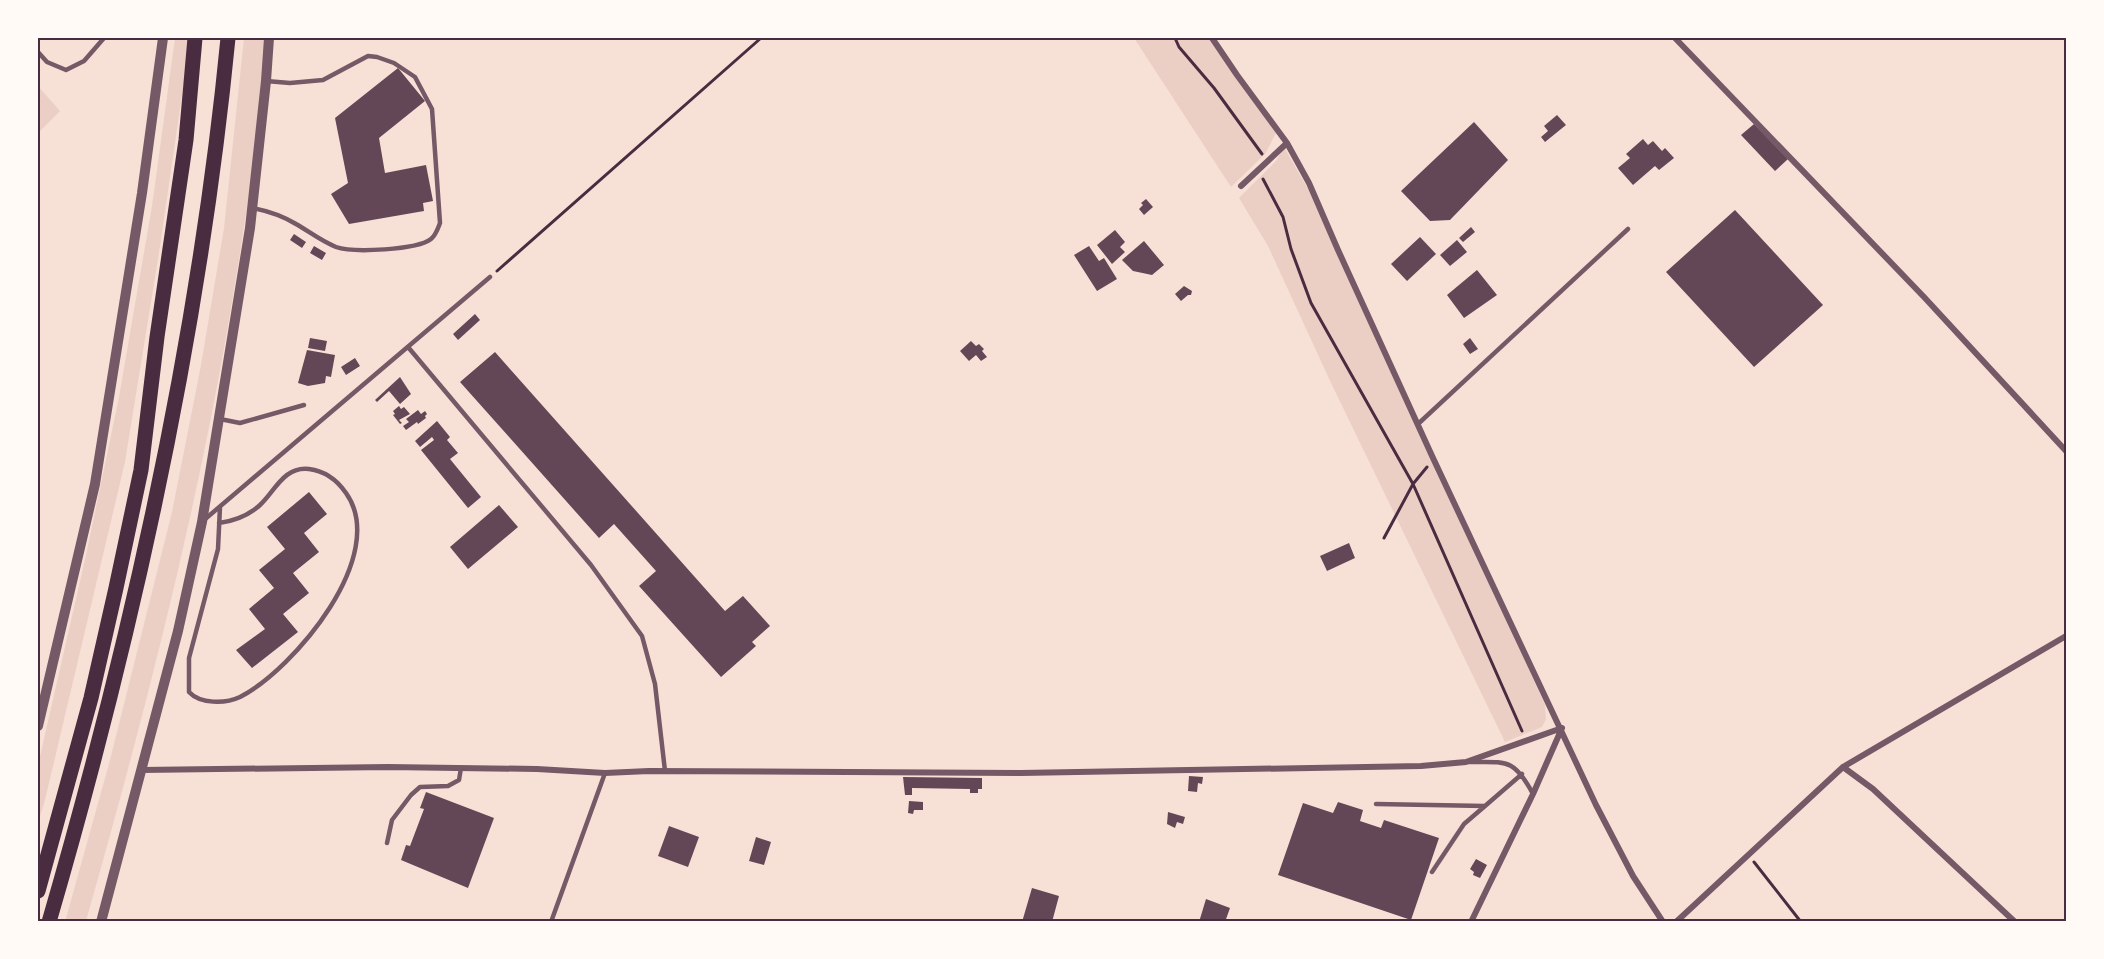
<svg xmlns="http://www.w3.org/2000/svg" width="2104" height="959" viewBox="0 0 2104 959" font-family="Lato,sans-serif">
<style>
.green{fill:#ebcfc5}
.building{fill:#644757}
.lines{fill:none;stroke-linecap:round;stroke-linejoin:round}
.path{stroke:#4a2c40;stroke-width:3}
.service{stroke:#755966;stroke-width:4.5}
.minor{stroke:#755966;stroke-width:6}
.tertiary{stroke:#755966;stroke-width:10}
.trunk{stroke:#4a2c40;stroke-width:15}
.neatline{fill:none;stroke:#4a2c40;stroke-width:2}
</style>
<rect width="100%" height="100%" fill="#f7e1d7"/>
<!-- green -->
<path class="green" d="M175 38H189L190 40 159 253 125 462 45 800 38 823V765L86 555 119 397 152 206Z
M244 38H265C260 134 244 230 228 326 193 528 142 724 86 921L65 922 110 760 172 512 201 365 224 228Z
M1134 38H1212L1276 133 1265 154 1231 187Z
M38 86 60 111 38 133Z
M1284 147 1324 217 1545 705 1546 719 1542 727 1505 742 1331 383 1268 246 1239 198 1276 161Z"/>
<!-- building -->
<path class="building" d="M398 68 425 101 379 138 385 173 426 165 433 201 423 203 424 211 349 224 331 194 348 183 335 118Z
M1557 115 1566 125 1545 142 1541 137 1548 131 1544 126Z
M1474 122 1508 160 1450 220 1430 221 1401 191Z
M1754 124 1788 159 1775 171 1741 135Z
M1643 139 1648 145 1653 141 1662 151 1665 148 1674 158 1659 170 1655 166 1633 185 1618 168 1630 158 1626 154Z
M1146 199 1153 207 1144 215 1139 209 1143 205 1141 203Z
M1735 210 1823 305 1754 367 1666 272Z
M1471 227 1475 232 1463 242 1459 238Z
M1115 230 1125 242 1120 247 1125 252 1112 264 1097 245Z
M294 234 306 242 302 248 290 240Z
M1420 237 1436 254 1407 281 1391 264Z
M1457 240 1467 252 1450 266 1440 255Z
M1144 241 1164 265 1152 275 1133 271 1122 260Z
M314 246 326 253 322 260 310 253Z
M1089 246 1099 261 1104 258 1117 279 1097 291 1074 255Z
M1477 270 1497 295 1464 318 1447 295Z
M1184 286 1192 291 1191 295H1188L1181 301 1175 294Z
M475 314 480 320 458 340 453 334Z
M310 338 327 341 325 351 308 348Z
M1470 338 1478 349 1470 354 1463 344Z
M971 341 976 346 979 344 984 349 982 351 987 357 981 361 976 355 969 361 960 351Z
M307 350 335 355 331 377 326 376 325 383 308 386 298 383Z
M495 352 725 611 743 596 770 626 752 642 756 646 721 677 639 586 656 571 614 524 599 538 460 382Z
M355 358 360 366 346 375 341 367Z
M400 377 411 394 400 404 389 391 377 402 375 400Z
M399 406 401 409 404 407 410 414 399 420 402 423 400 424 393 415 395 414 393 411Z
M418 410 421 414 425 411 427 414 425 416 426 418 418 424 417 422 406 430 403 426 409 422 406 419Z
M437 421 450 437 447 440 458 453 450 459 481 497 468 508 421 450 434 440 432 437 420 447 415 441Z
M309 492 327 514 304 533 319 552 293 573 309 593 283 614 298 632 252 668 236 650 265 629 249 609 274 588 259 570 285 549 267 527Z
M499 505 518 527 468 569 450 547Z
M1349 543 1355 558 1327 571 1320 556Z
M1189 776 1203 777 1202 784 1198 783 1197 792 1188 791Z
M903 777 982 778V789H978V793H970V789L912 788V795H905Z
M426 792 494 818 468 888 401 860 406 845 410 846 424 809 420 808Z
M909 801 923 802V810H914L913 814 908 813Z
M1338 802 1363 810 1360 821 1381 828 1384 820 1439 838 1411 920 1278 875 1303 803 1333 813Z
M1168 812 1185 817 1183 824 1177 822 1175 828 1167 824Z
M669 826 699 837 688 867 658 856Z
M756 837 771 842 764 865 749 861Z
M1476 859 1487 865 1480 878 1473 875 1474 872 1470 869Z
M1032 888 1059 896 1052 922H1022Z
M1206 899 1230 908 1225 922H1199Z"/>
<g class="lines">
<!-- path -->
<path class="path" d="M1175 38 1179 47 1214 88 1262 154
M1263 179 1283 217 1291 249 1311 303 1413 484 1522 731
M497 271 761 38
M1384 538 1413 484 1427 467
M1754 862 1801 922"/>
<!-- service -->
<path class="service" d="M38 52 47 62 66 70 84 61 104 38
M253 208C268 211 283 216 296 224 310 232 321 241 336 247 353 253 417 250 431 239 436 235 438 228 440 223L432 109 415 77 394 63 377 57 368 56 323 80 290 83 266 81
M408 347 591 565 642 636 655 684 665 771
M220 419 240 423 304 405
M1418 424 1628 229
M204 520 490 277
M219 523C234 521 249 515 260 505 275 491 284 466 309 469 325 471 337 480 346 493 390 555 294 669 240 697 225 704 200 704 189 692V658L218 549 220 507
M1469 762C1507 762 1514 758 1533 794
M1376 804 1485 806 1522 774
M387 843 392 820 411 795 420 787 448 786 459 780 461 768
M1432 872 1464 824 1485 806
M551 922 605 773"/>
<!-- minor -->
<path class="minor" d="M1212 38 1237 75 1287 143 1309 183 1338 250 1433 458 1596 805 1633 876 1663 922
M1675 38 1924 297 2066 451
M1241 186 1287 143
M1843 767 1873 789 2015 922
M141 770 388 767 537 769 605 773 649 771 1021 773 1421 766 1466 762 1562 728
M1471 922 1533 794 1562 728
M1676 922 1843 767 2066 636"/>
<!-- tertiary -->
<path class="tertiary" d="M38 726 95 484 142 193 163 38
M101 922 178 631 202 522 250 228 266 81 269 38"/>
<!-- trunk -->
<path class="trunk" d="M38 891 91 698 116 588 141 470 157 337 186 140 195 38
M49 922C133 633 199 337 228 38"/>
</g>
<!-- border -->
<rect width="2104" height="959" fill="none" stroke="#fffaf5" stroke-width="78"/>
<rect x="39" y="39" width="2026" height="881" class="neatline"/>
</svg>
